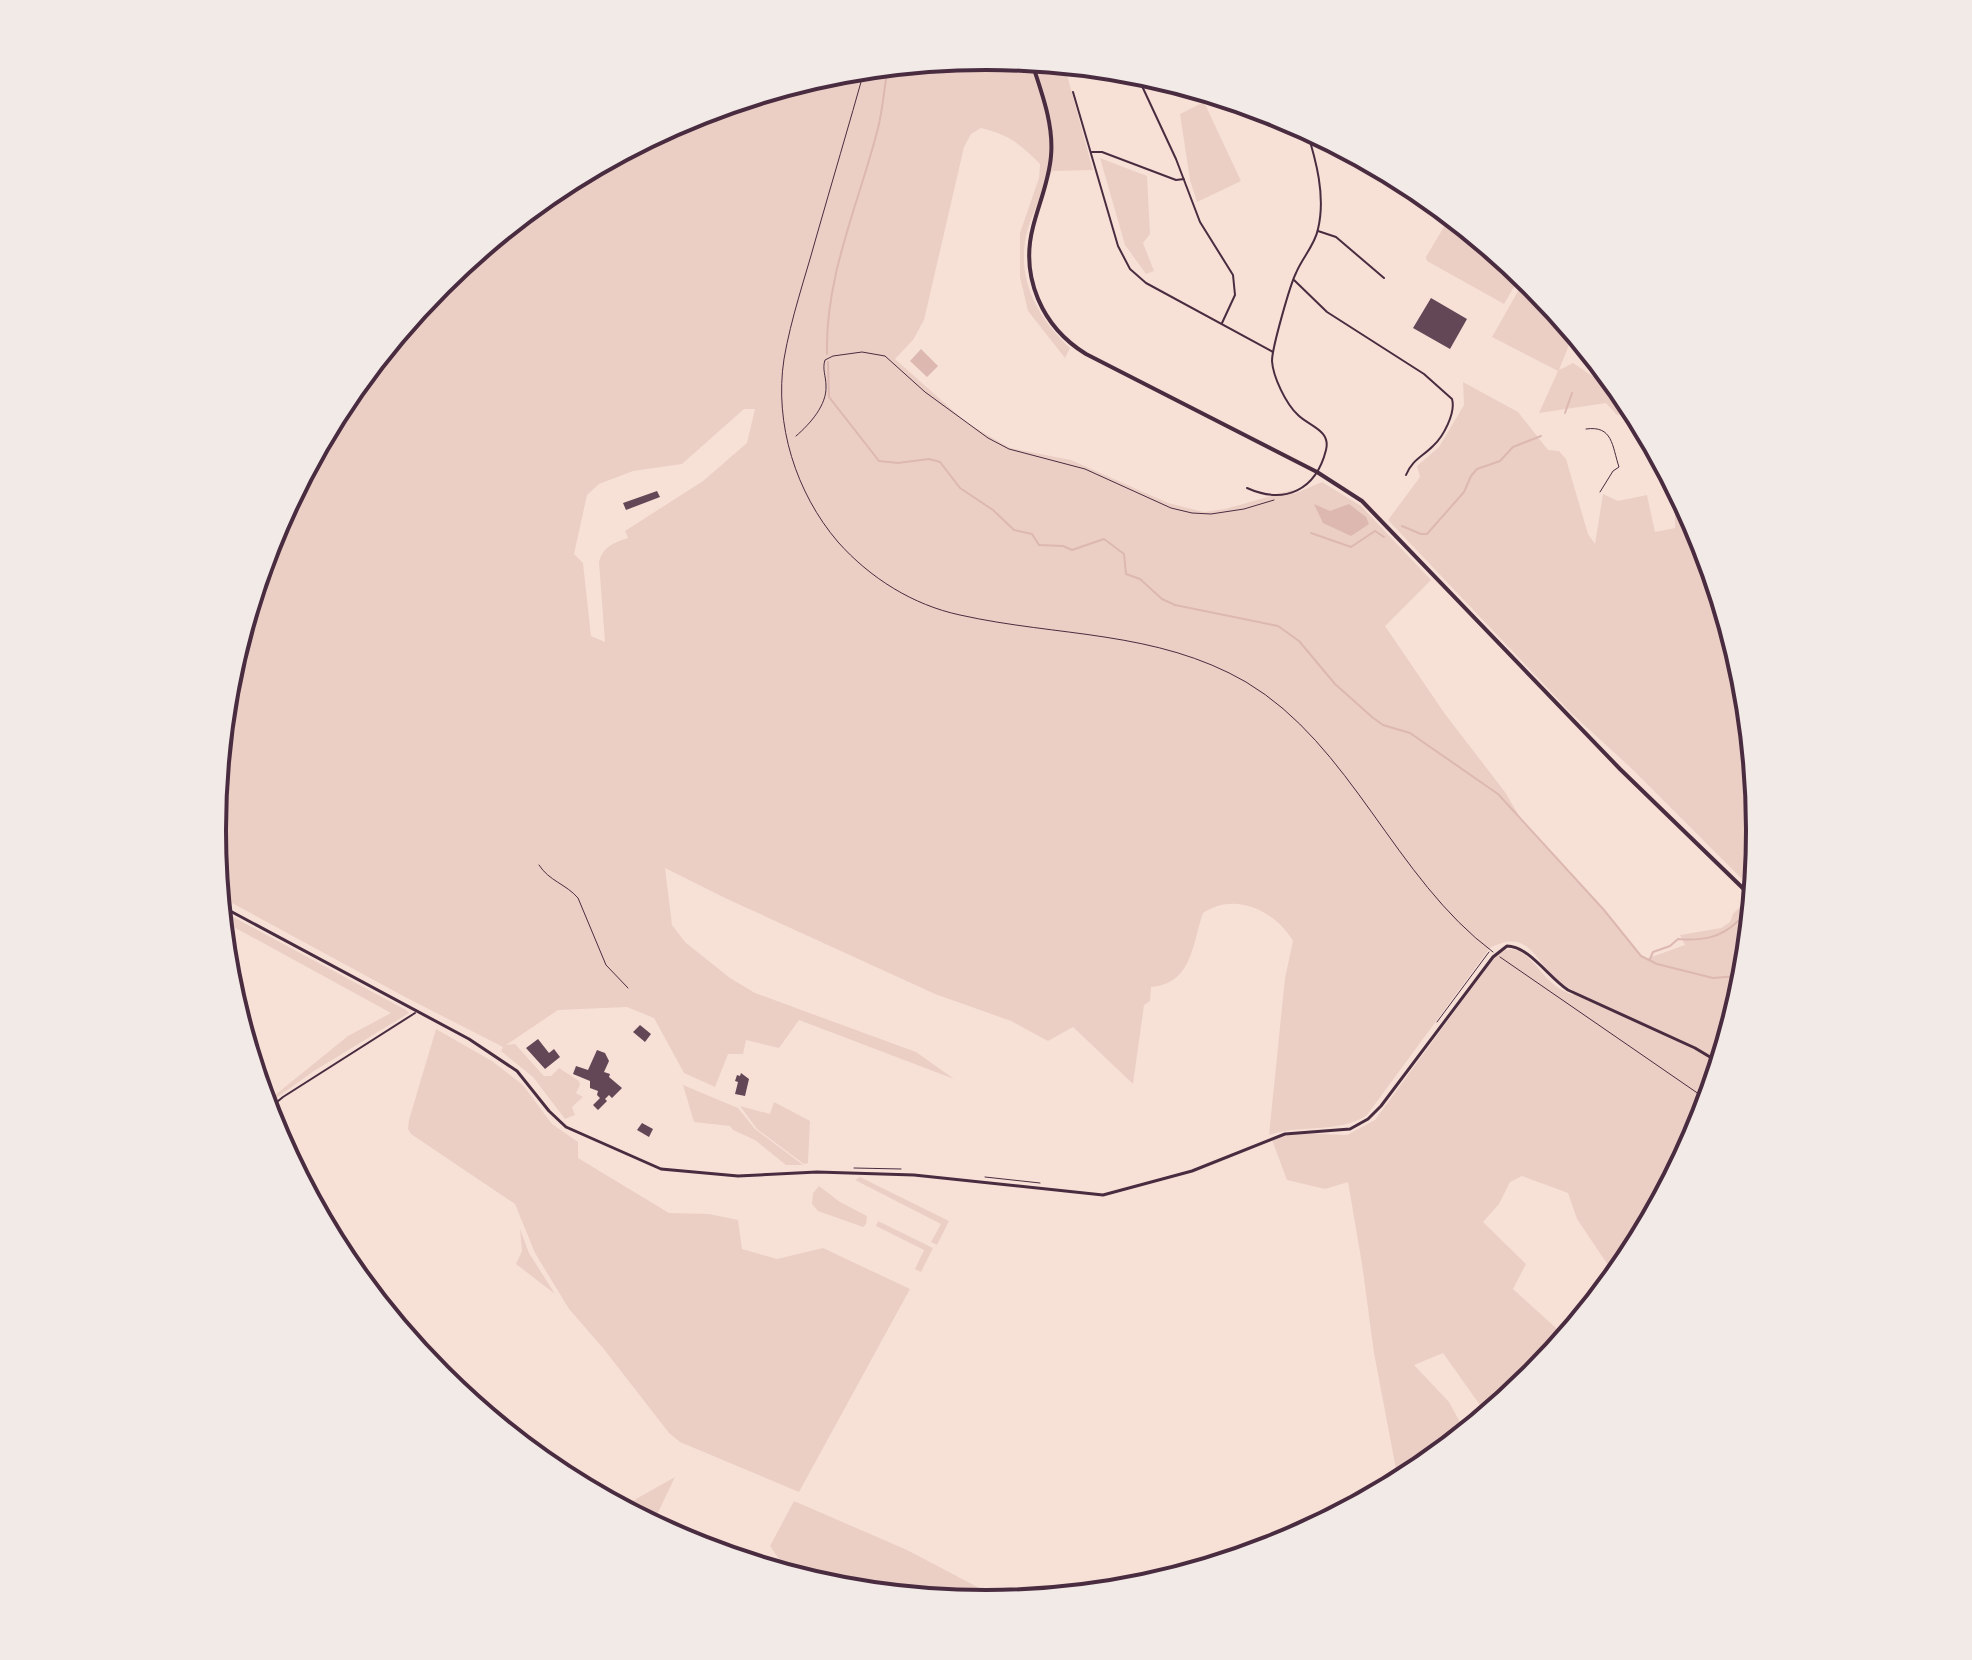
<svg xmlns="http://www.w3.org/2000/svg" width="1972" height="1660" viewBox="0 0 1972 1660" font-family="'Fira Sans',sans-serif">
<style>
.green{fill:#ebcfc5;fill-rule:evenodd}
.water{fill:#dcb8b0}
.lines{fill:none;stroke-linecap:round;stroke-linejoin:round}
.stream{stroke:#dcb8b0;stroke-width:2}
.building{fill:#644757}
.path{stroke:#4a2c40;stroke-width:1}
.service{stroke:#4a2c40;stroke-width:1}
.minor{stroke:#4a2c40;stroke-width:2}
.tertiary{stroke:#4a2c40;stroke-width:3}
.primary{stroke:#4a2c40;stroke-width:4}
.rim{fill:none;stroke:#4a2c40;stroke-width:4}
</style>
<rect width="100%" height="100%" fill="#f7e1d7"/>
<!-- green -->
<path class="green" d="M986 56 1064 64 1093 170 1052 171C1044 192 1031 214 1026 236 1017 281 1038 318 1070 348L1065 358 1028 311 1020 277V233L1039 178 1040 164C1021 144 1007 134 981 128L971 134 964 147 924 320 913 340 895 359 967 423 1010 448 1071 460 1168 503 1204 512 1225 509 1292 490 1294 494 1322 482 1361 506 1431 580 1385 626 1445 714 1505 792 1524 824 1604 910 1641 956 1646 959 1685 945 1680 935 1721 928 1730 922 1733 914 1747 899 1753 903 1745 981 1701 1127 1629 1260 1616 1277 1577 1219 1568 1193 1522 1176 1510 1182 1499 1204 1483 1222 1526 1264 1513 1289 1566 1337 1533 1378 1487 1415 1443 1353 1414 1365 1449 1402 1466 1433 1419 1471 1396 1469 1374 1353 1362 1264 1348 1182 1325 1189 1287 1180 1272 1140 1297 1133 1347 1135 1375 1120 1495 956C1521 936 1533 966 1551 982 1557 988 1565 992 1573 995L1574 991C1568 987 1562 984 1557 980 1533 959 1529 928 1490 948L1367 1115C1339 1134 1301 1124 1269 1135L1285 978 1293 941C1275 911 1235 891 1203 913 1192 945 1192 984 1151 987L1150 1001 1144 1005 1133 1084 1073 1027 1048 1041 1011 1021 935 994 725 898 665 868 672 925 685 942 730 978 755 993 916 1052 954 1079 799 1020 779 1048 746 1040 743 1054H728L715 1087 684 1073 654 1018 627 1007 558 1010 506 1045 515 1044 544 1076H551L559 1068 579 1081 580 1085 576 1093 583 1097 572 1107 575 1115 565 1119 533 1077 501 1051 503 1047 405 997 219 896 212 830 227 679 271 533 343 400 439 282 556 186 690 115 835 71ZM744 409H755L747 443 703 481 625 531 628 538C613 543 603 547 599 562L605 642 591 636 583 563 574 554 587 495 599 484 633 471 682 464Z
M1204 102 1241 181 1197 202 1190 180 1180 114Z
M1100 158 1147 176 1150 234 1143 243 1154 271 1146 274 1125 245Z
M1451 215 1522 273 1504 304 1427 261 1426 257Z
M1526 277 1586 347 1571 340 1559 370 1573 363 1627 399 1632 412 1617 415 1606 403 1539 413 1558 371 1492 337Z
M1463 382 1518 412 1548 450 1559 451 1566 459 1588 534 1595 544 1603 494 1618 501 1647 495 1655 532 1675 528V499H1682L1701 534 1745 679 1757 800 1755 808 1759 820H1755L1759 823 1760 830 1755 884 1750 887 1631 768 1570 712 1388 520 1420 477 1417 466 1439 447 1464 405Z
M220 910 406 1010 409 1013 314 1071 265 1106 264 1104 348 1036 391 1013 221 920Z
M436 1029 492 1061 523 1085 552 1124 578 1142V1158L669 1213 709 1214 738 1220 742 1249 777 1259 823 1248 910 1289 799 1492 680 1442 669 1433 603 1348 569 1309 535 1253 515 1204 411 1134 408 1129 409 1120Z
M683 1085 738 1108 755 1129 803 1165H786L755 1140 733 1130 730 1126 694 1122Z
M774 1102 810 1121 808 1163 804 1164 757 1129 740 1106 770 1114Z
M860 1177 949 1221 937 1245 931 1242 941 1224 855 1180Z
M819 1186 840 1202 867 1216 866 1224 863 1227 818 1211 812 1204 813 1193Z
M878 1221 933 1248 921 1272 915 1269 924 1250 876 1226Z
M520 1229 529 1253 555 1294 516 1264 522 1251Z
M675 1477 652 1525 620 1508Z
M794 1501 907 1550 1006 1602 986 1604 835 1589 790 1575 770 1546Z"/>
<!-- water -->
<path class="water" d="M921 349 938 366 927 377 910 361Z
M1314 504 1330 511 1349 504 1366 517 1369 524 1351 536 1323 523Z"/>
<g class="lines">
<!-- stream -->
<path class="stream" d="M827 354C825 277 858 205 877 132 883 111 884 88 888 66
M828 362 829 397 879 461 898 463 929 459 940 462 960 488 993 510 1014 530 1032 534 1039 545 1063 546 1072 550 1104 539 1124 554 1126 574 1140 579 1162 599 1175 605 1278 626 1299 641 1335 684 1372 717 1383 725 1410 733 1498 794 1604 910 1641 956 1657 964 1713 978 1737 976 1744 984
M1565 413 1572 393
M1402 526 1421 534H1427L1464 492 1471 476 1477 469 1500 461 1513 447 1541 436
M1311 533 1351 547 1375 531 1384 537
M1746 913 1748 910
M1650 959 1653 952 1670 946 1678 939C1702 941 1721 938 1738 921"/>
</g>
<!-- building -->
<path class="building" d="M1431 298 1467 319 1450 349 1413 328Z
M657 491 660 497 626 510 623 503Z
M640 1025 651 1034 645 1042 633 1032Z
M538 1039 549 1053 554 1049 560 1057 545 1069 526 1048Z
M597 1050 605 1053 609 1061 604 1072 610 1074 609 1077 622 1088 612 1098 609 1095 605 1099 607 1101 598 1110 593 1105 600 1098 597 1095 598 1091 590 1088V1081L573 1074 576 1066 588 1070Z
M741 1073 749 1079 745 1096 735 1094 738 1082 735 1081 737 1075 740 1076Z
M642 1123 653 1129 649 1137 637 1130Z"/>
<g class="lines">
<!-- path -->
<path class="path" d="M865 68C849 125 832 182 816 238 805 278 791 318 784 359 774 424 796 493 838 542 870 578 913 605 960 615 1058 637 1156 630 1246 682 1352 745 1394 878 1493 952
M796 436C810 424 827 405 826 386 826 376 822 369 825 360L833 356 862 352 885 356 925 392 988 438 1009 449 1085 469 1171 508 1192 513 1211 514 1244 509 1274 500
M539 865C549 881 566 884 578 898L606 965 628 988
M1500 957 1709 1101
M1437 1022 1489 952
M854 1168 901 1169
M985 1177 1040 1183"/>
<!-- service -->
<path class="service" d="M1586 429C1613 425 1612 446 1619 467L1613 471 1600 492"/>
<!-- minor -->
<path class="minor" d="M1135 71 1176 159 1200 222 1233 275 1235 295 1222 323
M1073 92 1118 246 1130 269 1146 283 1273 352
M1092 152H1102L1176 180 1184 179
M1381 168 1402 189 1422 203
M1318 231 1336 237 1384 278
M1294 280 1327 312 1424 374 1452 399C1456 413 1443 437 1433 446 1422 457 1412 460 1406 475
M1247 488C1285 505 1316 490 1326 450 1331 430 1309 426 1298 415 1286 404 1273 377 1272 361 1272 348 1290 285 1296 273 1302 258 1315 245 1318 229 1326 196 1316 160 1306 128
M266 1111 283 1097 415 1013"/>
<!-- tertiary -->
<path class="tertiary" d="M219 905 469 1039 517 1071 549 1111 566 1127 661 1169 738 1176 817 1172 914 1175 1103 1195 1192 1171 1285 1134 1350 1129 1368 1119 1381 1106 1493 957 1507 946C1529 946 1549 978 1568 990L1695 1048 1720 1063"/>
<!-- primary -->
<path class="primary" d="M1031 60C1041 91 1054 124 1051 156 1049 181 1039 203 1033 227 1020 277 1042 327 1086 354L1317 472 1362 501 1620 769 1753 898"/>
</g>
<!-- crop -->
<path d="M0 0H1972V1660H0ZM226 830a760 760 0 1 1 1520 0a760 760 0 1 1-1520 0Z" fill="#f1eae7" fill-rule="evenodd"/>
<path class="rim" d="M226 830a760 760 0 1 1 1520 0a760 760 0 1 1-1520 0Z"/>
</svg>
